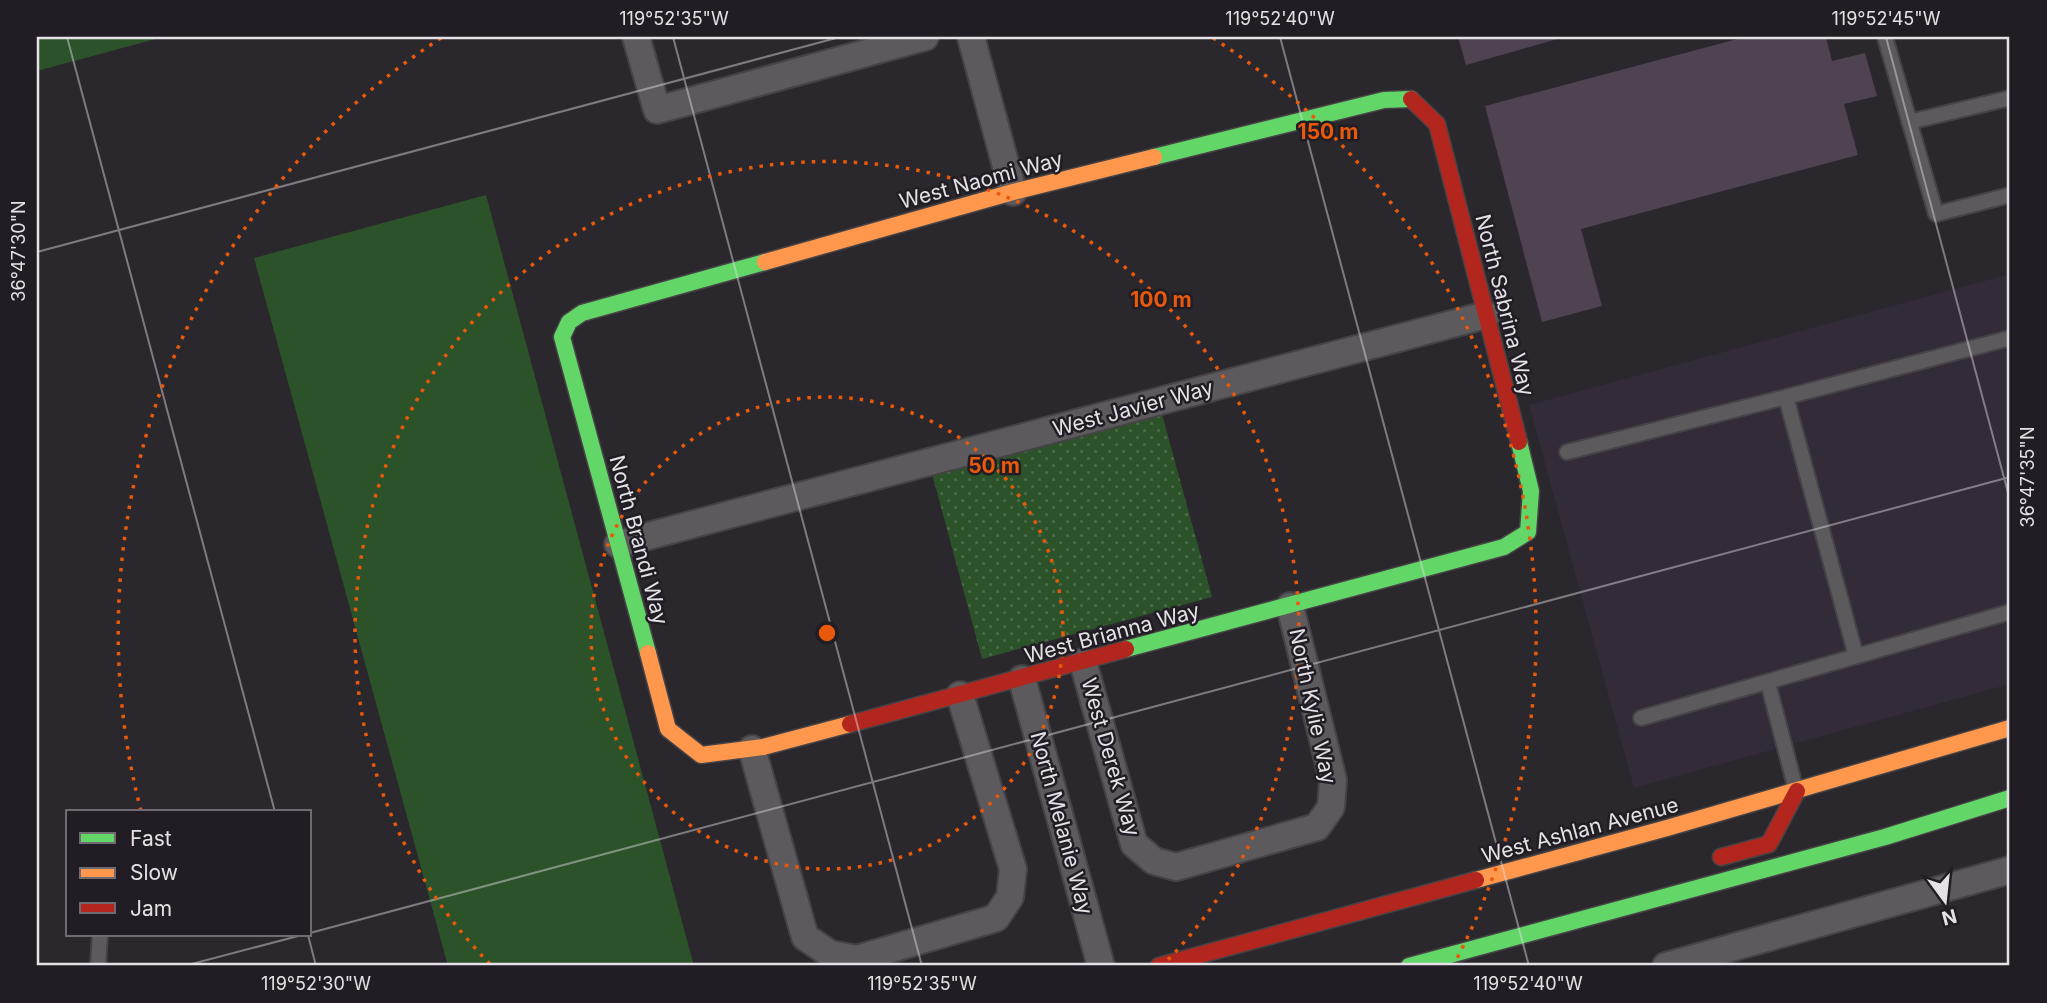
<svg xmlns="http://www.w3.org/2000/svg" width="2047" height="1003" viewBox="0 0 2047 1003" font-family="Inter,sans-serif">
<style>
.built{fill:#332b38}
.grass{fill:#2c522a}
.park{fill:url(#park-dots)}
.building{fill:#4f4251}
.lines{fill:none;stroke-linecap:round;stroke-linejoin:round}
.lane-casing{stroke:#464347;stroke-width:18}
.street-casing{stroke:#464347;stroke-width:30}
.fast-casing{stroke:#464347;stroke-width:19}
.slow-casing{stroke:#464347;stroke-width:19}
.jam-casing{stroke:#464347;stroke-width:19}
.lane{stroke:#5c5a5d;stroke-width:14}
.street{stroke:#5c5a5d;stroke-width:26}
.fast{stroke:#63d668;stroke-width:16}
.slow{stroke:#ff974d;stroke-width:16}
.jam{stroke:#b3261e;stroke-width:16}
.ticks{fill:none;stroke:#e4e1e7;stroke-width:2;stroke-opacity:0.45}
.ring{fill:none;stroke:#e8590c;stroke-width:3.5;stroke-dasharray:3.5 7}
.labels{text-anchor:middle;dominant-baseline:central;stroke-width:5;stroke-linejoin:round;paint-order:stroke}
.street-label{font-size:21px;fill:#e4e1e7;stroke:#221d25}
.centre{fill:#e8590c;stroke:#221d25;stroke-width:3.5}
.ring-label{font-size:21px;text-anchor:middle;font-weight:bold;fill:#e8590c;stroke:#221d25;stroke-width:5;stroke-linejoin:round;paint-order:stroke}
.neatline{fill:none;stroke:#e4e1e7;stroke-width:2.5}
.ticks-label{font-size:18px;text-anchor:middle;fill:#e4e1e7}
</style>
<defs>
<pattern id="park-dots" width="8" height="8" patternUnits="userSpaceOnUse" patternTransform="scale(1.75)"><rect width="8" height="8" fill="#2c522a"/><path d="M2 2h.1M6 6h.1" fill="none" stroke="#4a6b49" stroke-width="1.8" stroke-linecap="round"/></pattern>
</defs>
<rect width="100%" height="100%" fill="#2b282d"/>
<!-- built -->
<path class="built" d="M2010 274V684L1634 788 1529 405Z"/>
<!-- grass -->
<path class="grass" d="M37 37H163L37 71Z
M486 195 694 966H448L254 258Z"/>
<!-- park -->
<path class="park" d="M1160 407 1212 597 982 659 931 470Z"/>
<!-- building -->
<path class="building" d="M1458 37H1561V38L1466 65Z
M1745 37H1826L1832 61 1865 53 1877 96 1844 104 1858 155 1581 229 1602 306 1542 322 1485 106Z"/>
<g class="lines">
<defs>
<path id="lane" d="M1885 37 1936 214 2010 195
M1909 122 2010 98
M1567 452 1786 397
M1856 656 1786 397 2010 338
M1768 683 1796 790
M1641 718 2010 612
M98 966 100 935"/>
<path id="street" d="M636 37 657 110 925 37
M971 37 1013 192
M618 544 1486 315
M1083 662 1134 844 1154 861 1176 867 1317 827 1331 807 1333 780 1290 606
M1022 679 1101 966
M752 749 805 937 830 954 857 959 996 918 1010 897 1013 869 960 695
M1666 966 2010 870"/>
<path id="fast" d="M1154 157 1384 100 1411 99
M1126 649 1504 547 1528 532 1531 491 1519 442
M648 653 562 337 569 322 582 313 765 262
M1409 966 1885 837 2010 798"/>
<path id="slow" d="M765 262 1013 192 1154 157
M648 653 668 729 701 755 763 747 850 724
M1476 880 1667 828 2010 728"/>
<path id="jam" d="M1411 99 1437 124 1519 442
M850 724 1126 649
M1721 857 1769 844 1797 791
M1159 966 1476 880"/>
</defs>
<!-- lane casing -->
<use href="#lane" class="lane-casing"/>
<!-- street casing -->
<use href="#street" class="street-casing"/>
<!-- fast casing -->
<use href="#fast" class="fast-casing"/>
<!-- slow casing -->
<use href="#slow" class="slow-casing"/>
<!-- jam casing -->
<use href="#jam" class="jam-casing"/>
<!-- lane -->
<use href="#lane" class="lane"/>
<!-- street -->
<use href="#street" class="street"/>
<!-- fast -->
<use href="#fast" class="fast"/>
<!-- slow -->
<use href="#slow" class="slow"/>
<!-- jam -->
<use href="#jam" class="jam"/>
</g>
<!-- ticks -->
<path class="ticks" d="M67 37 275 812M673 37 922 966M1280 37 1529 966M1886 37 2010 500M37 252 840 37M310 933 2010 477M308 935 316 966M184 966 302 935"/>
<!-- distance rings -->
<g class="ring">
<circle cx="827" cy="633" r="236"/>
<path d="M490 964A472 472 0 1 1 1164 964"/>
<path d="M141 811A709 709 0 0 1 441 38M1213 38A709 709 0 0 1 1453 966"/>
</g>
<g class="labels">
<!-- street labels -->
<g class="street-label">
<text transform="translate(981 180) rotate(-15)">West Naomi Way</text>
<text transform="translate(1505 305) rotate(76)">North Sabrina Way</text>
<text transform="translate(1133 408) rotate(-15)">West Javier Way</text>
<text transform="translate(639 540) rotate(75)">North Brandi Way</text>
<text transform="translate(1112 633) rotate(-15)">West Brianna Way</text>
<text transform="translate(1313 706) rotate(78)">North Kylie Way</text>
<text transform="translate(1111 757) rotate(74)">West Derek Way</text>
<text transform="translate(1062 823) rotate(75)">North Melanie Way</text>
<text transform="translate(1580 830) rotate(-15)">West Ashlan Avenue</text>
</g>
</g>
<circle cx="827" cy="633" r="10" class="centre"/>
<g class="ring-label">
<text x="1328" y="139">150 m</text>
<text x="1161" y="307">100 m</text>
<text x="994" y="473">50 m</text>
</g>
<!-- border -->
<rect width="2047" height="1003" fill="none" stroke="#221d25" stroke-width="77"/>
<!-- legend -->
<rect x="66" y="810" width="245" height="126" fill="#221d25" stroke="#706b73" stroke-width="2"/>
<rect x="80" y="833" width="35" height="10" fill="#63d668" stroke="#706b73" stroke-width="2"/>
<text x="130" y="846" font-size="21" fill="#e4e1e7">Fast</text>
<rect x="80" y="868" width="35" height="10" fill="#ff974d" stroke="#706b73" stroke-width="2"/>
<text x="130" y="880" font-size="21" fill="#e4e1e7">Slow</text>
<rect x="80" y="903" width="35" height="10" fill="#b3261e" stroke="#706b73" stroke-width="2"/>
<text x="130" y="916" font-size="21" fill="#e4e1e7">Jam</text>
<!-- north arrow -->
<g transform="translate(1945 901) rotate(165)" stroke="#221d25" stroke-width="5" paint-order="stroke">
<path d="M0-5L12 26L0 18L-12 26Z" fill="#e4e1e7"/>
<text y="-10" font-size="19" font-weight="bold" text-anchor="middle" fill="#e4e1e7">N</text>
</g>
<rect x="38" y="38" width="1970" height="926" class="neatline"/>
<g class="ticks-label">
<text x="674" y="25">119°52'35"W</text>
<text x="1280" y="25">119°52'40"W</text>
<text x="1886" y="25">119°52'45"W</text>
<text transform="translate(19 251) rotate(-90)" y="6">36°47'30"N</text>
<text transform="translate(2028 477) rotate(-90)" y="6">36°47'35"N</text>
<text x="316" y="990">119°52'30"W</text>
<text x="922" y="990">119°52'35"W</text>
<text x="1528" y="990">119°52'40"W</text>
</g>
</svg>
